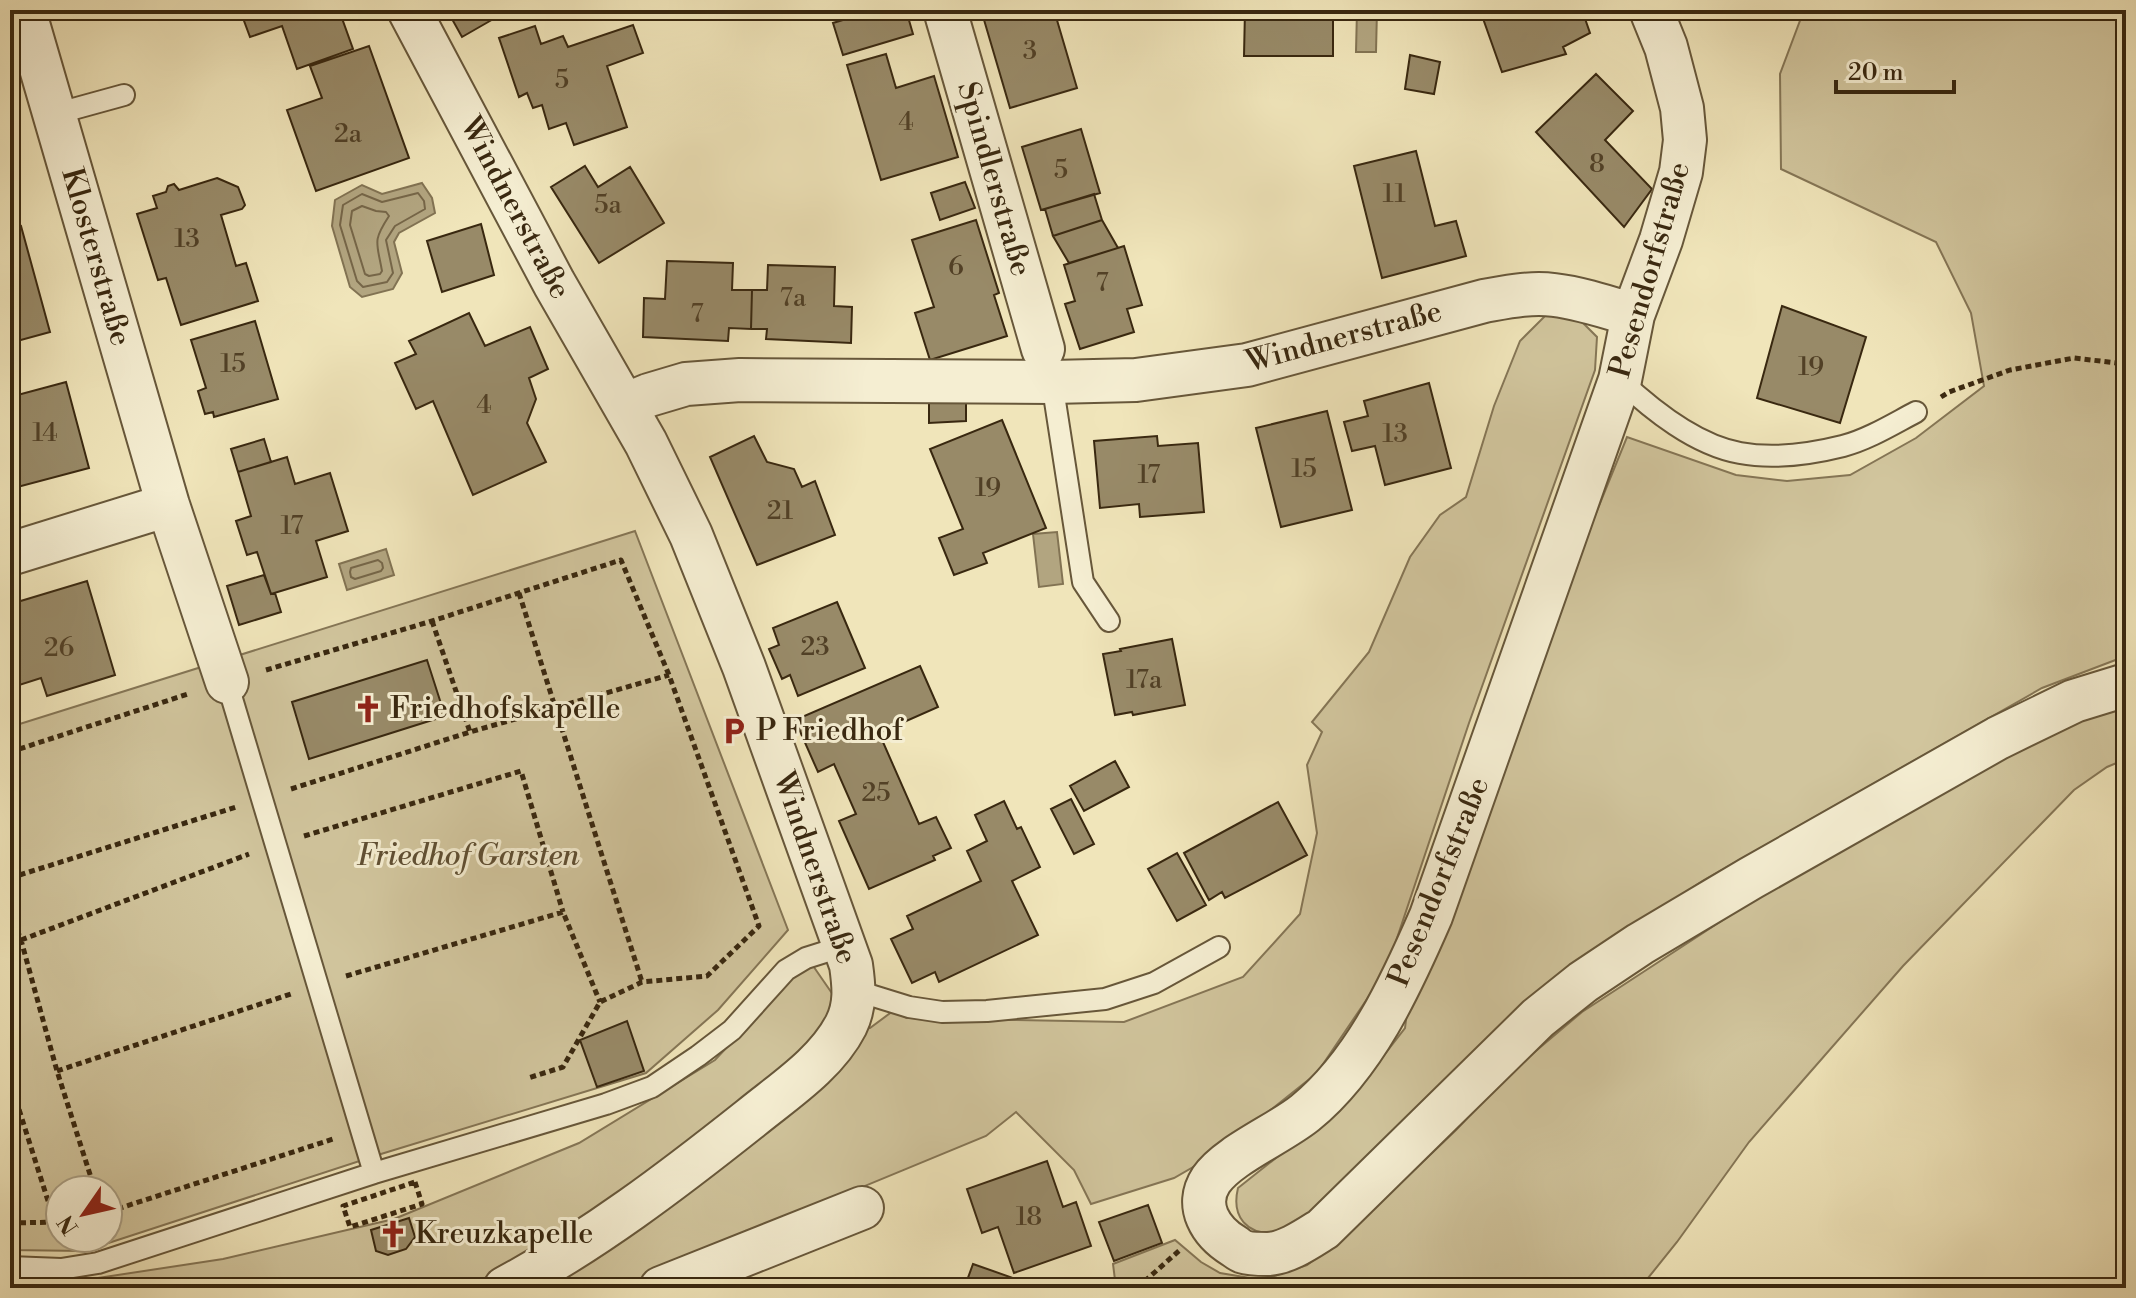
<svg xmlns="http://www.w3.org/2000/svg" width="2136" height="1298" viewBox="0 0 2136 1298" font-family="'Libre Bodoni',serif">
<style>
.green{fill:#d1c59d;stroke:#857656;stroke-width:2;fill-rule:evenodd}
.water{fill:#b2a580;stroke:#827353;stroke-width:2}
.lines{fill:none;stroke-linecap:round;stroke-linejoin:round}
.shore{stroke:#766648;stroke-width:2}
.building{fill:#988a68;stroke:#392810;stroke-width:2}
.service-casing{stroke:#67573a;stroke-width:24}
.minor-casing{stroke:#67573a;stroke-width:46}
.path{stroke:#392810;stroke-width:5;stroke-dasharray:6 4;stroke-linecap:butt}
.service{stroke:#f5eed2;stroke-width:20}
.minor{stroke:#f5eed2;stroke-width:42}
.labels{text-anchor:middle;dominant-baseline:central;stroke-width:6;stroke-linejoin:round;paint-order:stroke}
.number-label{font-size:26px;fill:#514026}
.street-label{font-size:30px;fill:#392810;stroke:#f5eed2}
.poi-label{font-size:30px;fill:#392810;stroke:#f5eed2;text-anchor:start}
.park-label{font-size:30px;font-style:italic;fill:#5f4f33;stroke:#f5eed2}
</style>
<rect width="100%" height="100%" fill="#f0e5ba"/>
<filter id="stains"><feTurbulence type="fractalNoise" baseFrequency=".0025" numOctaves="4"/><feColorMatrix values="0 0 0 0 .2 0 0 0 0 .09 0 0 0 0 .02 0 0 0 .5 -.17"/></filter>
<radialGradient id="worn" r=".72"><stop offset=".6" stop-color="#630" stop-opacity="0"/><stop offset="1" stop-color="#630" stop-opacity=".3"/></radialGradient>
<!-- green -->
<path class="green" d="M1804 10H2126V656L2042 688 1704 880 1613 939 1310 1217C1304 1221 1296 1228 1289 1231 1285 1233 1280 1233 1276 1233 1247 1235 1231 1217 1238 1188L1325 1119 1363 1082 1405 1028 1408 1004 1570 577 1627 437 1736 475 1787 481 1850 475 1916 438 1984 386 1971 313 1936 242 1781 169 1780 74Z
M1546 315 1580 320 1597 337 1595 370 1469 723 1386 971 1317 1073 1214 1155 1174 1178 1091 1204 1074 1170 1016 1112 986 1136 618 1288H10V1280L65 1283 223 1259 394 1219 579 1143 715 1060 809 960 856 1028H870L893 1011 907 1018 1124 1022 1243 977 1300 914 1317 833 1307 765 1322 732 1312 722 1369 652 1410 557 1440 515 1466 497 1494 406 1520 341Z
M635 531 788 930 718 1010 646 1073 381 1154 84 1251 10 1250V727ZM60 1190H108V1238H60Z
M2126 704V759L2107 767 2074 790 1903 966 1749 1142 1677 1242 1640 1288H1116L1113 1264 1175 1240 1201 1262 1220 1273 1262 1280 1307 1265 1345 1236 1456 1130 1512 1071 1582 1012 1755 899 2020 748 2069 723Z"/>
<!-- water -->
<path class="water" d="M1357 10H1377L1376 52H1356Z
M422 183 432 198 435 213 399 233 394 242 402 273 393 289 362 297 350 287 332 226 335 200 362 185 382 194Z
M1057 532 1063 584 1039 587 1033 534Z
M386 549 394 575 347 590 339 564Z"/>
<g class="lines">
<!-- shore -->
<path class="shore" d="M418 193 424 201 425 209 395 226 386 240 393 273 387 282 363 287 357 281 340 225 343 205 362 194 382 202Z
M362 206 376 211 386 212 389 216C372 242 377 242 382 271L380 274 369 276 365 274 350 225 352 211Z
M378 560 382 563 383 568 381 571 355 579 351 577 350 572 351 568Z"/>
</g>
<!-- building -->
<path class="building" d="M240 10H339L353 49 297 69 282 26 250 37Z
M447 10H509L462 37Z
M844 10H906L913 34 843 55 833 23 846 19Z
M993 10H1054L1077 88 1010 108 982 13Z
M1245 10H1333V56H1244Z
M1480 10H1582L1590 33 1563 47 1566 54 1502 72Z
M633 25 643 53 607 66 627 127 574 145 566 123 549 129 542 105 533 108 527 93 519 97 499 38 535 26 541 44 563 36 568 47Z
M369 46 409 158 316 191 287 110 322 98 310 66Z
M886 54 896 88 934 76 958 157 881 180 847 65Z
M1410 55 1440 62 1434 94 1405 89Z
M1596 74 1633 111 1605 140 1652 189 1624 227 1536 132Z
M1081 129 1100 193 1041 210 1022 147Z
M1416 151 1435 226 1456 221 1466 256 1382 278 1354 166Z
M585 166 598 187 630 167 664 223 599 263 551 187Z
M217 178 238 187 245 205 242 209 221 215 236 266 246 263 258 301 181 325 166 278 158 280 137 214 157 208 153 196 166 192 168 186 174 184 179 190Z
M965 182 975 208 940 220 931 193Z
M1094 194 1102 220 1053 236 1045 209Z
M976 220 999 293 994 295 1007 336 930 360 915 313 934 307 912 240Z
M1102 220 1118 248 1069 263 1053 236Z
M481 224 494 275 442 292 427 241Z
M21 226 50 332 10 343V229Z
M1124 246 1142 305 1127 309 1134 332 1080 349 1065 304 1075 301 1064 265Z
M667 261 733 263 732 290H752L751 329 729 328 728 341 643 337 644 298 665 299Z
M768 265 835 267 834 306 852 307 851 343 766 339 767 329H751L752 290H767Z
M1782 306 1866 337 1840 423 1757 398Z
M469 313 485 346 530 327 548 369 529 378 536 399 527 423 546 462 473 495 433 401 416 409 395 363 416 354 409 341Z
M255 321 278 399 214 417 213 412 205 414 198 391 206 388 191 340Z
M66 382 89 468 10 489V397Z
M1429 383 1451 468 1385 485 1375 446 1352 451 1344 422 1368 416 1364 401Z
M966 393V421L929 423V394Z
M1327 411 1352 510 1281 527 1256 428Z
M1002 420 1046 528 983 553 987 563 954 575 939 538 963 529 930 449Z
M754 436 767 462 794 469 802 487 815 481 835 535 757 565 710 457Z
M1157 436 1158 446 1198 443 1204 512 1140 517 1139 504 1100 508 1094 441Z
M264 439 271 462 238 472 231 449Z
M287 457 295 484 330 473 348 531 316 541 327 577 271 594 257 552 247 555 236 521 251 516 238 472Z
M264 575 271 594 275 593 281 612 239 625 227 586Z
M87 581 115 675 47 696 41 678 10 688V621L18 618 14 603Z
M837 602 865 668 798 696 790 675 782 679 769 649 779 645 773 628Z
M1172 639 1185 705 1133 715 1132 712 1115 715 1103 654 1121 651 1120 649Z
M427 660 445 716 309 759 292 702Z
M920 666 938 707 879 733 919 824 936 817 951 848 933 856 935 860 869 889 839 821 856 814 834 764 818 772 795 720Z
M1115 761 1129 787 1084 811 1070 786Z
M1071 799 1094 844 1074 854 1051 809Z
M1004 801 1017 829 1021 827 1040 867 1012 881 1038 935 939 982 935 972 912 983 891 939 913 929 907 916 981 881 967 851 987 841 975 815Z
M1278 802 1307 855 1225 898 1222 892 1209 900 1184 853Z
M1177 853 1206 905 1177 921 1148 869Z
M627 1021 644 1071 597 1087 580 1040Z
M1047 1161 1063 1207 1076 1202 1091 1246 1014 1273 998 1227 982 1233 967 1189Z
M1148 1205 1162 1243 1114 1261 1099 1222Z
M409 1218 415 1237 406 1249 388 1255 376 1251 371 1230Z
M973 1264 1013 1278 1009 1288H971L965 1286Z"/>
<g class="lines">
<defs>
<path id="service" d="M55 114 124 95
M1620 380C1652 410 1695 445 1740 453 1772 459 1811 454 1843 446 1869 439 1893 424 1916 412
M1052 382 1083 582 1109 621
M227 682 374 1173
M854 990 909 1007 942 1012 987 1011 1105 999 1154 983 1219 947
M10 1267 61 1269 98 1263 374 1173 606 1104 652 1087 698 1056 732 1030 786 970 806 958 844 946"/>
<path id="minor" d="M24 10 168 505 227 682
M409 10 554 283 646 443 691 535 744 667 851 965C854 986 856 1005 846 1025 826 1064 784 1091 751 1118 673 1180 593 1241 505 1288
M945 10 1043 349
M1651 10 1666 47 1682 108 1685 140 1681 172 1661 240 1633 315 1620 380 1431 916C1401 985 1365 1064 1305 1113 1279 1134 1228 1155 1211 1180 1194 1206 1211 1232 1234 1246 1237 1248 1240 1251 1244 1252 1250 1254 1261 1254 1268 1254 1287 1253 1307 1239 1323 1229L1538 1018 1583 982 1640 944 1751 878 1998 738 2074 701 2126 685
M625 405 649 395 686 384 740 380 1052 382 1136 380 1247 365 1484 301C1507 297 1530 292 1554 295 1580 298 1607 307 1633 315
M10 554 168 505
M661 1288 862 1208"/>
</defs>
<!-- service casing -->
<use href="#service" class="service-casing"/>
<!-- minor casing -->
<use href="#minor" class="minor-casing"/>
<!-- path -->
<path class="path" d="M1941 397 1949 392 2010 370 2074 358 2126 364
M519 593 642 982
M432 621 470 732
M266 670 432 621 621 560 669 675 759 926 707 976 642 982 600 1002 563 1067 528 1078
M10 752 188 694
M291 789 470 732 669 675
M304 836 521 771 563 912
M10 878 236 807
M10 911 21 940 57 1071 95 1190
M21 940 249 854
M346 976 563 912 600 1002
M57 1071 291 994
M10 1081 55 1223
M415 1182 422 1204 350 1227 343 1206Z
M108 1212 333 1139
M10 1223 60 1222
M1137 1288 1181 1249"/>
<!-- service -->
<use href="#service" class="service"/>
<!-- minor -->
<use href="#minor" class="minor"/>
</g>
<!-- icons -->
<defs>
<symbol id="church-bare" viewBox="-9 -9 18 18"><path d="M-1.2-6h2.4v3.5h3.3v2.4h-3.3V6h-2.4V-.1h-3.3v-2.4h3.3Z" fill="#8f2418" stroke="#f5eed2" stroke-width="2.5" paint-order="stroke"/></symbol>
<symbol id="parking-bare" viewBox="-9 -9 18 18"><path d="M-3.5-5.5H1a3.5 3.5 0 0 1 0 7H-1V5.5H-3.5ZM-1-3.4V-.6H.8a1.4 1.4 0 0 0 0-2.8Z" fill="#8f2418" stroke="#f5eed2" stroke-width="2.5" paint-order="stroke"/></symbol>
</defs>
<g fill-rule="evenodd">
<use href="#church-bare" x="348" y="689" width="40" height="40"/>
<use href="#parking-bare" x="714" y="711" width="40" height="40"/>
<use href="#church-bare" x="373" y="1214" width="40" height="40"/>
</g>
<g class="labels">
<!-- number labels -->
<g class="number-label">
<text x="1030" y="51">3</text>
<text x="562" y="80">5</text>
<text x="906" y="122">4</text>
<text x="348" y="134">2a</text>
<text x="1597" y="164">8</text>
<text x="1061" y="170">5</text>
<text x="1394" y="194">11</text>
<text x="608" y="205">5a</text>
<text x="187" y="239">13</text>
<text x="956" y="267">6</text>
<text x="1102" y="283">7</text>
<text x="793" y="298">7a</text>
<text x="697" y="314">7</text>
<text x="233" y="364">15</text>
<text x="1811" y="367">19</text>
<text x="484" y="405">4</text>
<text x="45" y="433">14</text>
<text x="1395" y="434">13</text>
<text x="1304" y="469">15</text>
<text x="1149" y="475">17</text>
<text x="988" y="488">19</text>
<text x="780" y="511">21</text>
<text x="292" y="526">17</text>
<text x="815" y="647">23</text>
<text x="59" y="648">26</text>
<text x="1144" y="680">17a</text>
<text x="876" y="793">25</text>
<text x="1029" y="1217">18</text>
</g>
<!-- street labels -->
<g class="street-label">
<text transform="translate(994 179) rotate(74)">Spindlerstraße</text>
<text transform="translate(515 208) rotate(62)">Windnerstraße</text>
<text transform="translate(96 257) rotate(74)">Klosterstraße</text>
<text transform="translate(1650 270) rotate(-74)">Pesendorfstraße</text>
<text transform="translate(1344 337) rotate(-15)">Windnerstraße</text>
<text transform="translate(815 868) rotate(71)">Windnerstraße</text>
<text transform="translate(1439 882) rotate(-68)">Pesendorfstraße</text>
</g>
<!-- poi labels -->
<g class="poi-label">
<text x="390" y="709">Friedhofskapelle</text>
<text x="756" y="731">P Friedhof</text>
<text x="415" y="1234">Kreuzkapelle</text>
</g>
<!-- park labels -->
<g class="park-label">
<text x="468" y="856">Friedhof Garsten</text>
</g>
</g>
<!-- margin -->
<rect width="2136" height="1298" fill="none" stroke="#f0e5ba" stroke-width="40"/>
<rect x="12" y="12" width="2112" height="1274" fill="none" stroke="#392810" stroke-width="4"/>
<rect x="20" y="20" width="2096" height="1258" fill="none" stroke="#392810" stroke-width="2"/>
<!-- north arrow -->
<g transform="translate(84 1214) rotate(236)"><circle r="38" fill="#f5eed2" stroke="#aa9f84" stroke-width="2"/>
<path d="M0-6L14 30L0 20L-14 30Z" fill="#8f2418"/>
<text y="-12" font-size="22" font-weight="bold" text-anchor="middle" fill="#392810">N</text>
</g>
<!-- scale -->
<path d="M1836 80v12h118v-12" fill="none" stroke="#392810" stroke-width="4"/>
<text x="1848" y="80" font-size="24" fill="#392810" stroke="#f5eed2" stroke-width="6" paint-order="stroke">20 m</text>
<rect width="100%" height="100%" filter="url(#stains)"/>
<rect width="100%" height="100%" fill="url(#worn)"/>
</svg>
